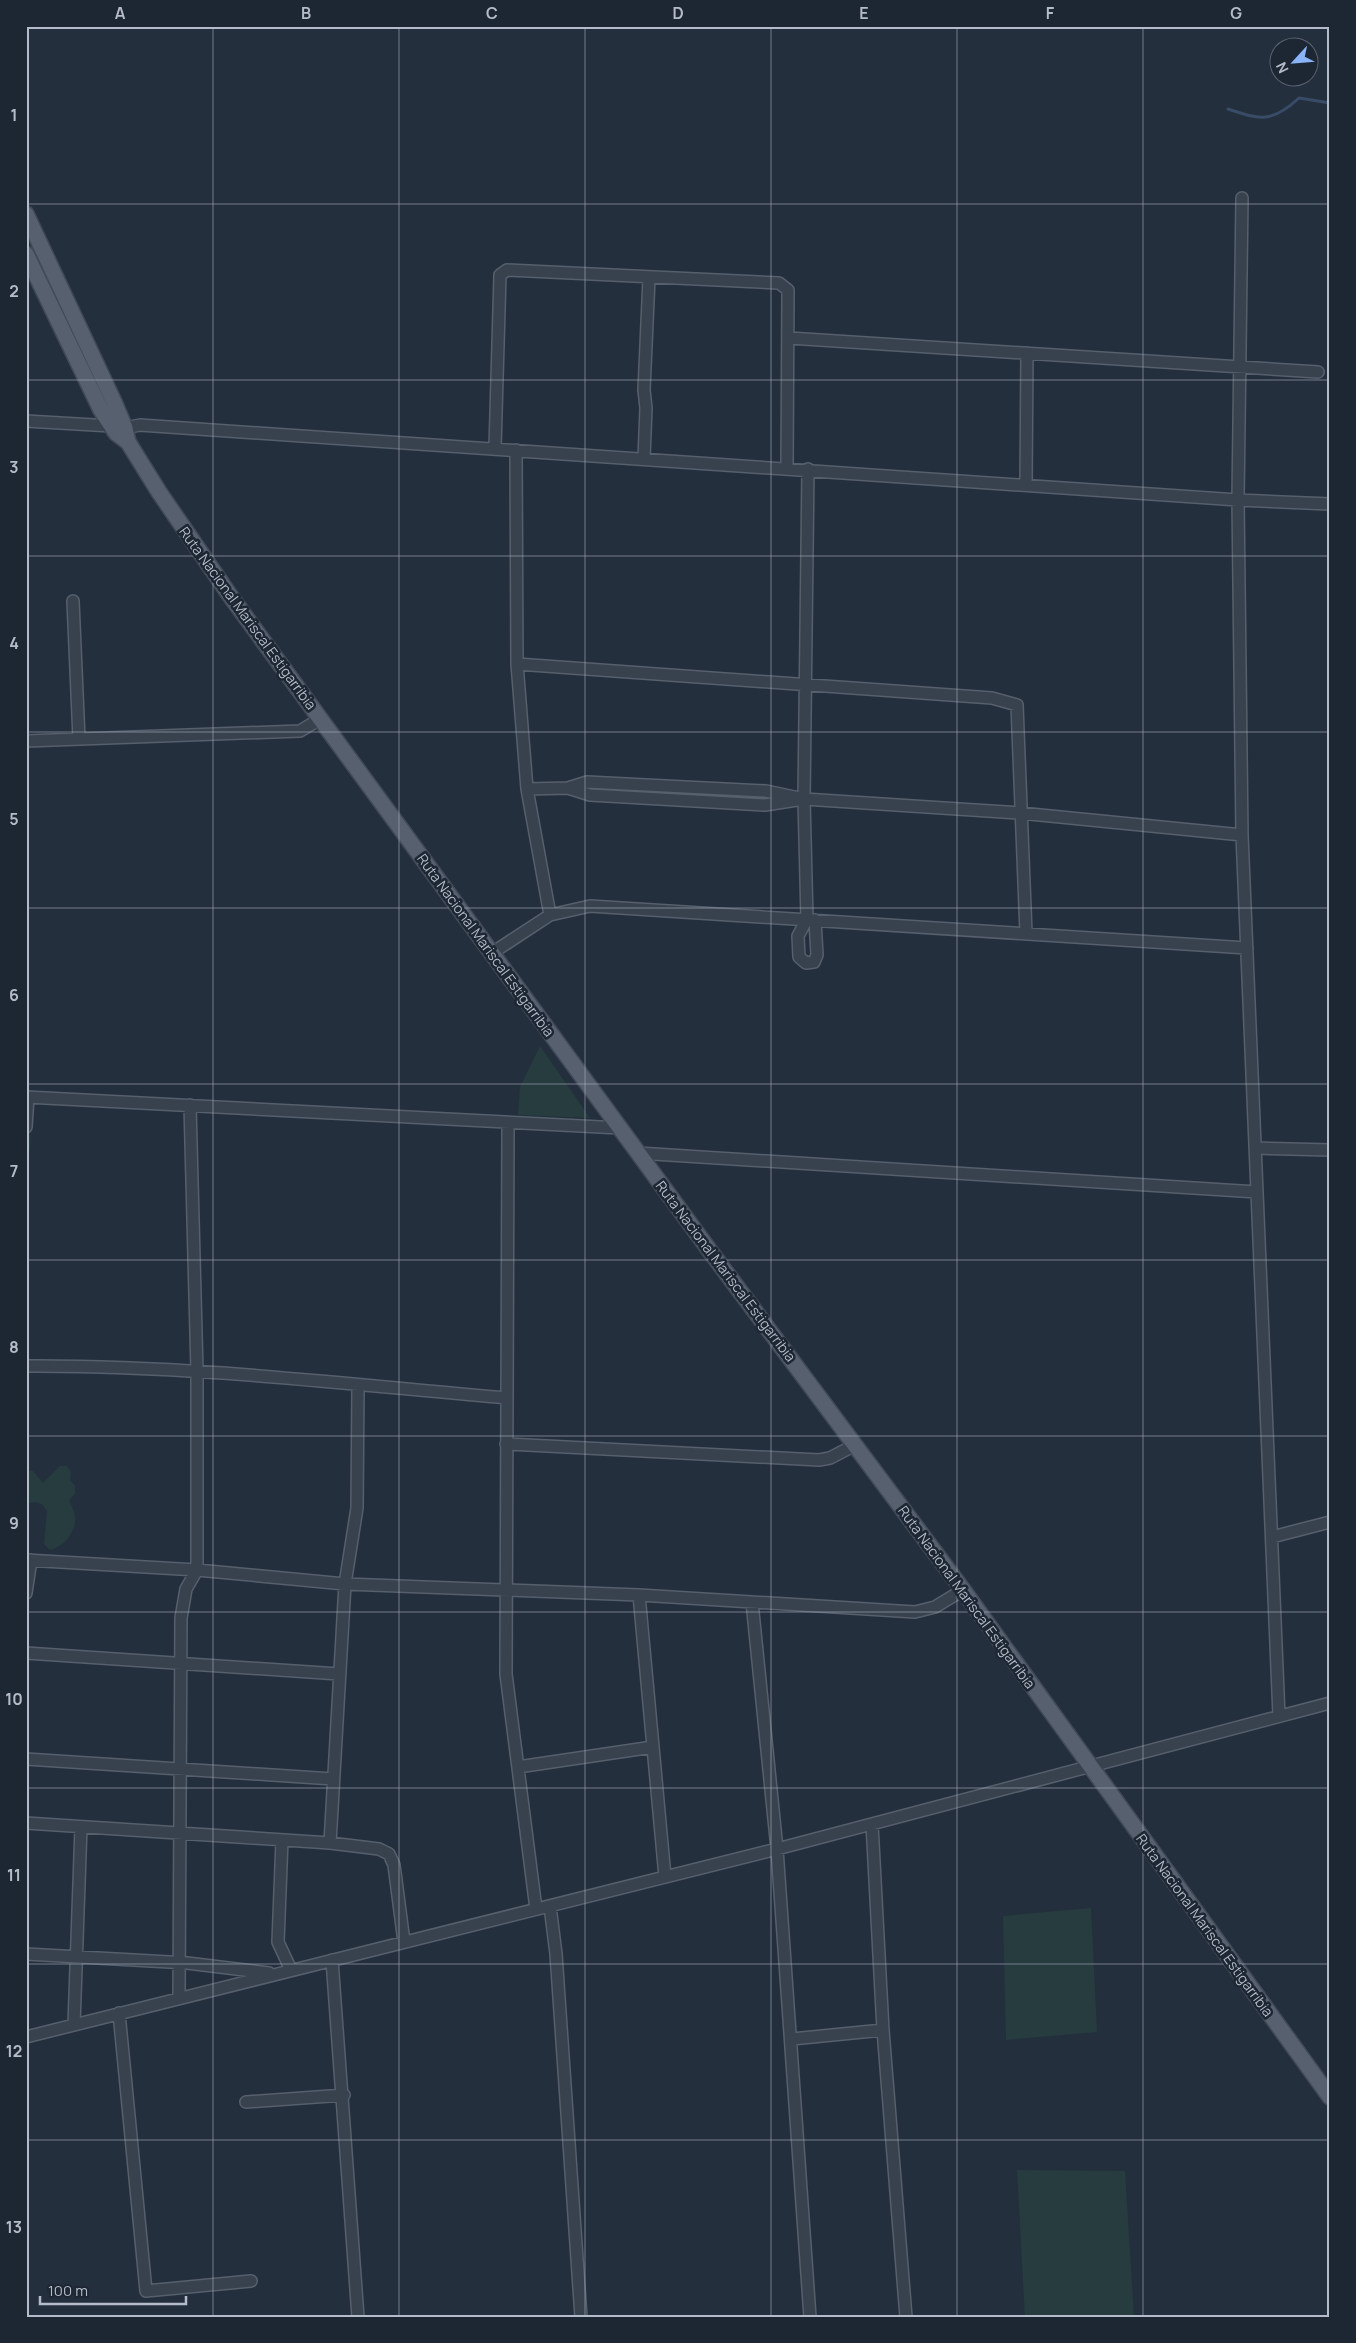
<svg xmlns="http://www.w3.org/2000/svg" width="1356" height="2343" viewBox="0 0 1356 2343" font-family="Manrope,sans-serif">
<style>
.green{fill:#263c3f}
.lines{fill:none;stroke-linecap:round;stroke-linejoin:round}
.stream{stroke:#394c67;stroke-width:3}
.minor-casing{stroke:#565f6c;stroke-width:14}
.major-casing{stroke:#414a57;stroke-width:18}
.minor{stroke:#38414e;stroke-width:11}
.major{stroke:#56606e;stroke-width:15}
.grid{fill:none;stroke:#b4bcc9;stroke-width:1;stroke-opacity:0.55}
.labels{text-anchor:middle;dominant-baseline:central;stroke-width:5;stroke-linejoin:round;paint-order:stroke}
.street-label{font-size:14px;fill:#b4bcc9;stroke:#1d2633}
.neatline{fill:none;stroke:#b4bcc9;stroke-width:2}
.grid-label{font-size:16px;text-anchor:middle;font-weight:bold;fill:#b4bcc9}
</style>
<rect width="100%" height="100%" fill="#242f3e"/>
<!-- green -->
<path class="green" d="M540 1046 590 1118 518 1115 520 1087Z
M26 1117C32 1136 32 1148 26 1166Z
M60 1466H67L71 1472 70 1480 75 1486V1494L69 1500C71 1505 74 1510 75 1516 77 1531 64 1547 50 1550L44 1544 47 1511 42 1504 35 1502 26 1504V1470L33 1471 43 1483Z
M1091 1908 1097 2032 1006 2040 1003 1916Z
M1017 2170 1125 2171 1134 2317H1025Z"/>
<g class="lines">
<!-- stream -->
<path class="stream" d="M1228 109C1261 120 1272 123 1299 98L1330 103"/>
<defs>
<path id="minor" d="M789 338 1318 372
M26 421 111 426
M125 428 140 425 1238 500 1330 504
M495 448 500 275 507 270 779 283 788 290 787 468
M516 450 517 664 527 789 550 915
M644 458 646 408 644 390 649 278
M808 469 804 799 807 919 798 936 799 957 806 963 814 962 817 955 815 920
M1026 485 1027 353
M73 601 79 739
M517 664 992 698 1017 705 1026 933
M26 741 300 731 320 719
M568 788 590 795 765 805 797 800
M527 789 568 788 587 782 766 791 804 799 1020 813 1242 835 1238 500 1242 198
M1242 835 1279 1716
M492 953 550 915 590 906 1247 948
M26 1097 620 1128
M508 1123 506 1674 536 1909
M26 1127 28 1097
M1255 1148 1330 1150
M638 1153 1257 1192
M26 1366C187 1365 346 1384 506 1398
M506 1444 819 1460 830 1458 855 1445
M1272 1537 1330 1522
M26 1560 197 1570 345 1584 639 1595 915 1612 935 1607 963 1590
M26 1593 31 1560
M639 1595 665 1877
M752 1602 777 1849 810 2317
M26 1653 339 1674
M26 1759 333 1779
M518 1767 653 1747
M26 1823 330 1843 379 1849 389 1854 394 1865 404 1942
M872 1824 883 2030 906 2317
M282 1840 278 1942 291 1970
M330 1843 345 1584 357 1508 358 1385
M550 1906 556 1954 581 2317
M26 1954 187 1963 269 1973
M332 1960 358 2317
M179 1998 181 1618 186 1589 197 1570V1371L190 1105
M119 2013 146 2291 251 2281
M74 2024 81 1827
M26 2037 777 1849 1330 1703
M792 2039 883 2030
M246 2102 344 2095"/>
<path id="major" d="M26 214 114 402 125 428 128 442
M26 254 101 410 116 433 128 442 159 492 231 597 710 1251 963 1590 1330 2097"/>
</defs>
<!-- minor casing -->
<use href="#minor" class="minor-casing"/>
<!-- major casing -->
<use href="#major" class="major-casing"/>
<!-- minor -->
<use href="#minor" class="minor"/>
<!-- major -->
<use href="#major" class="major"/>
</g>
<!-- grid -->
<path class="grid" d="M213 26V2317M399 26V2317M585 26V2317M771 26V2317M957 26V2317M1143 26V2317M26 204H1330M26 380H1330M26 556H1330M26 732H1330M26 908H1330M26 1084H1330M26 1260H1330M26 1436H1330M26 1612H1330M26 1788H1330M26 1964H1330M26 2140H1330"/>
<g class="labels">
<!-- street labels -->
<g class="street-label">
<text transform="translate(248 618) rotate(54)">Ruta Nacional Mariscal Estigarribia</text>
<text transform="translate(486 945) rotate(54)">Ruta Nacional Mariscal Estigarribia</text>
<text transform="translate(726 1271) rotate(53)">Ruta Nacional Mariscal Estigarribia</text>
<text transform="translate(967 1597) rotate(54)">Ruta Nacional Mariscal Estigarribia</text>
<text transform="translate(1205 1925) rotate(54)">Ruta Nacional Mariscal Estigarribia</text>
</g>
</g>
<!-- border -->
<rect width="1356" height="2343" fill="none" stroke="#1d2633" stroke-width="55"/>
<!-- north arrow -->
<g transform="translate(1294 62) rotate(244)"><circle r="24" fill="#1d2633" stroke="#59626f"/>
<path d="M0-4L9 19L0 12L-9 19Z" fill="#8ab4f8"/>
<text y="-8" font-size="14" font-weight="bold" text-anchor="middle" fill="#b4bcc9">N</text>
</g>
<!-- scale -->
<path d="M40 2296v8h146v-8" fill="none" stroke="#b4bcc9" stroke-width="2.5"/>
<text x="48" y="2296" font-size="15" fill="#b4bcc9" stroke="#1d2633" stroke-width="4" paint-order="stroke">100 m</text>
<rect x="28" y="28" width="1300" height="2288" class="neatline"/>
<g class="grid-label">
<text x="120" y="19">A</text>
<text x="306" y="19">B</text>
<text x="492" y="19">C</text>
<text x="678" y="19">D</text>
<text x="864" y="19">E</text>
<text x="1050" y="19">F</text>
<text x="1236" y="19">G</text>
<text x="14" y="121">1</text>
<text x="14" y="297">2</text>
<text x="14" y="473">3</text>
<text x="14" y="649">4</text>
<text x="14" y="825">5</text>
<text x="14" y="1001">6</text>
<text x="14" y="1177">7</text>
<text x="14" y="1353">8</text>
<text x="14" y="1529">9</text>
<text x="14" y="1705">10</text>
<text x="14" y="1881">11</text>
<text x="14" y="2057">12</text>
<text x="14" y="2233">13</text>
</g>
</svg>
